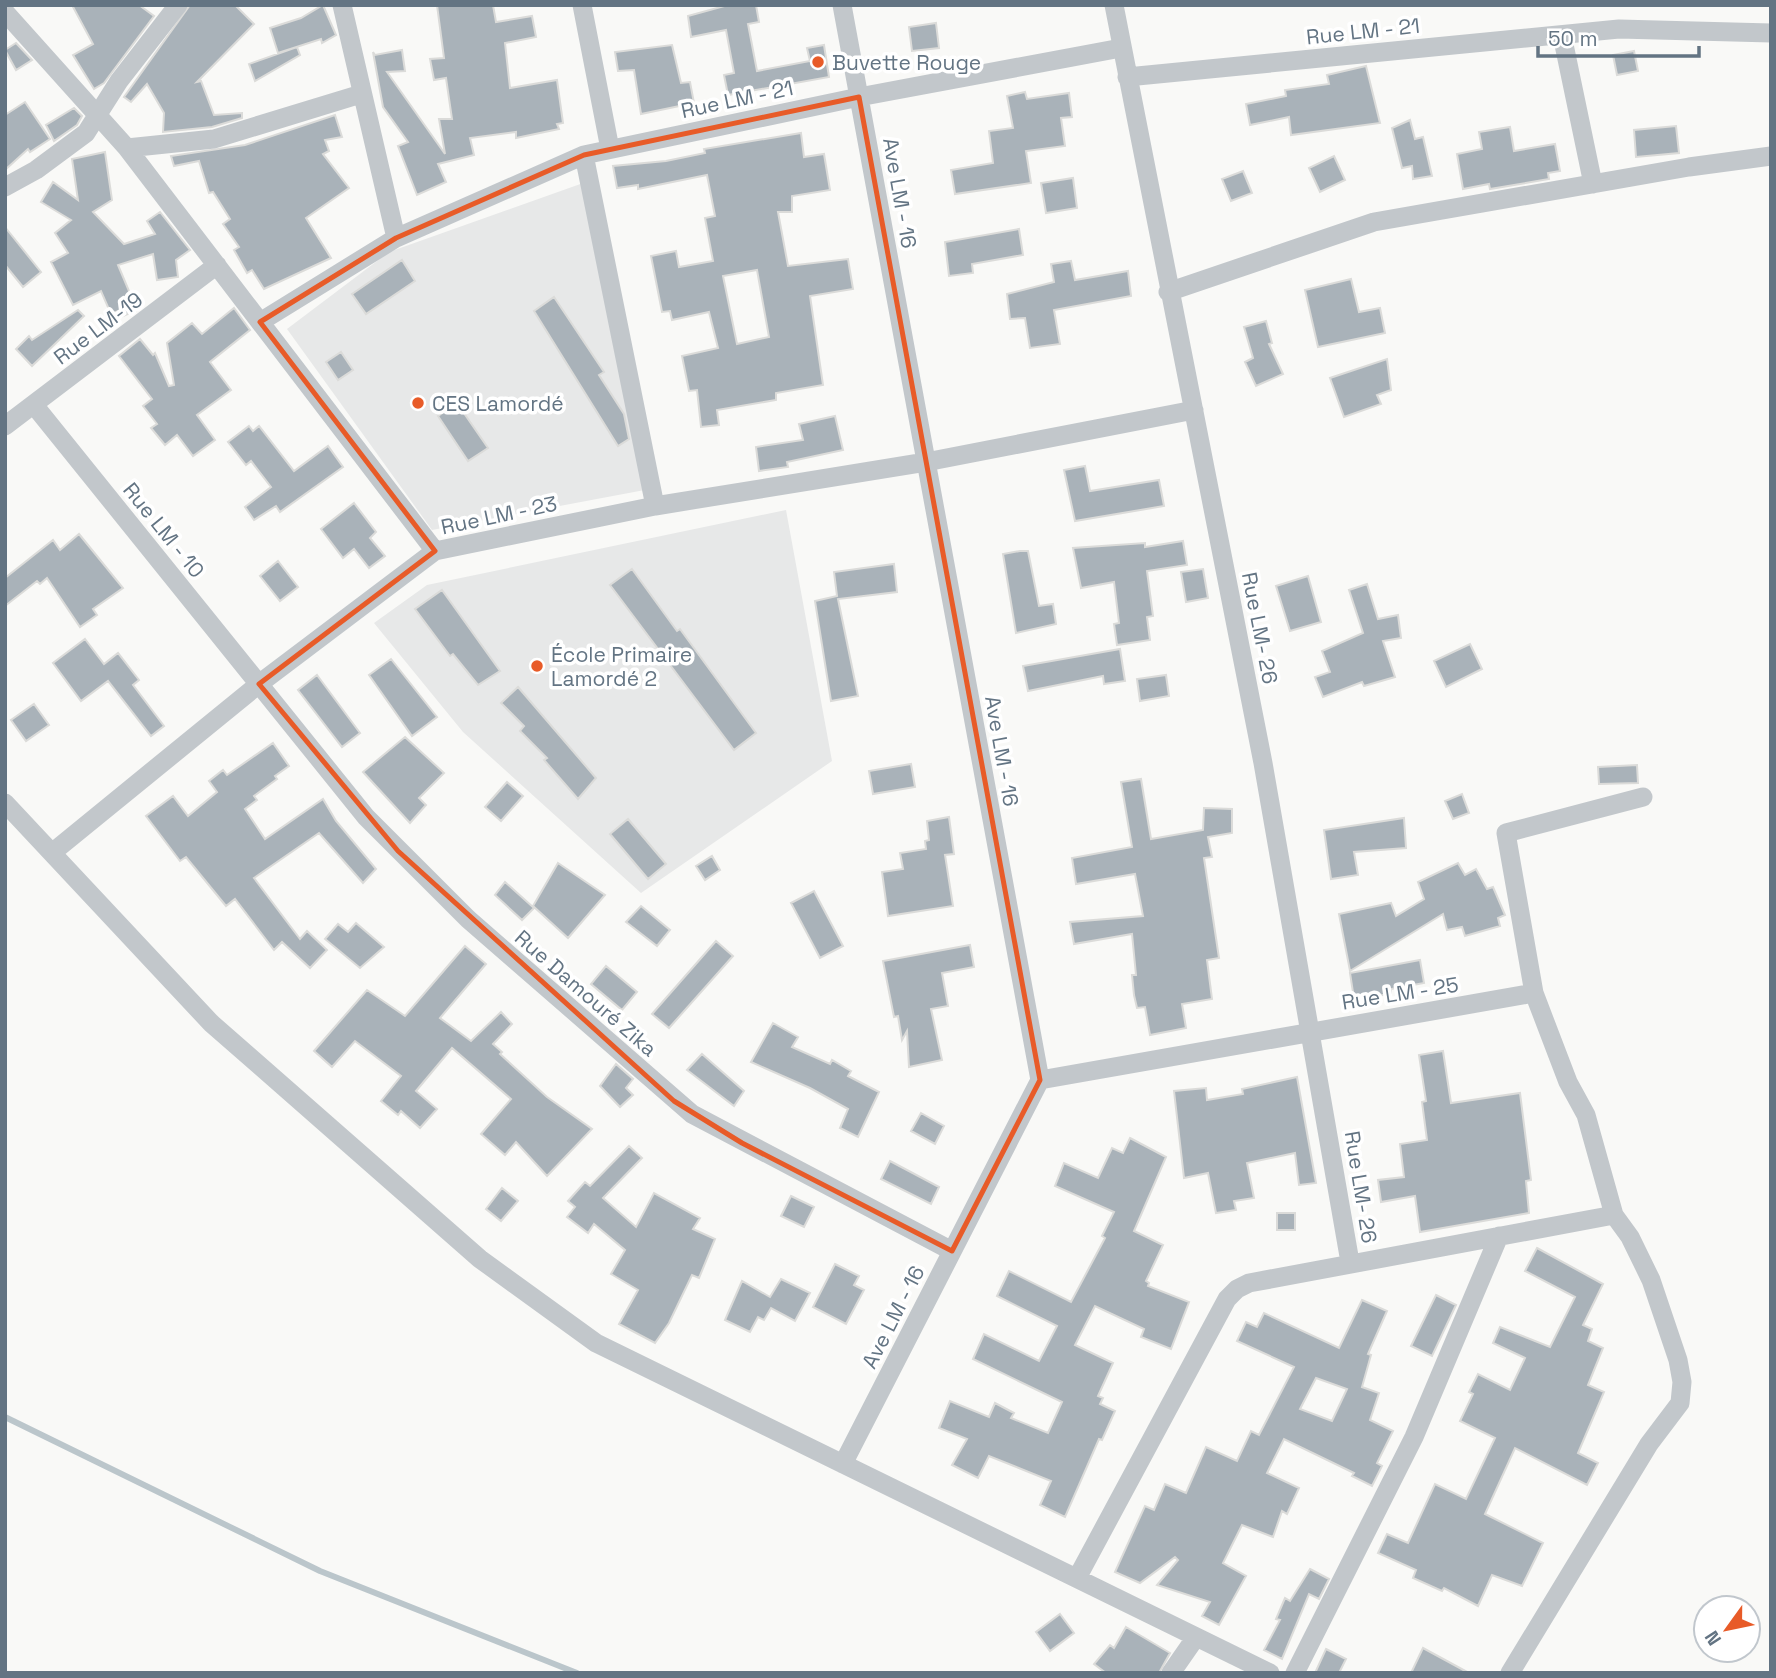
<svg xmlns="http://www.w3.org/2000/svg" width="1776" height="1678" viewBox="0 0 1776 1678" font-family="'Space Grotesk',sans-serif">
<style>
.built{fill:#e7e8e8}
.lines{fill:none;stroke-linecap:round;stroke-linejoin:round}
.stream{stroke:#bbc6cb;stroke-width:6}
.building{fill:#a9b2b9;stroke:#dbdbd9;stroke-width:2;fill-rule:evenodd}
.minor{stroke:#c2c7cb;stroke-width:19}
.marked{fill:none;stroke:#e85b28;stroke-width:5;stroke-linejoin:round}
.poi-dot{fill:#e85b28;stroke:#fff;stroke-width:2.5}
.labels{text-anchor:middle;dominant-baseline:central;stroke-width:7;stroke-linejoin:round;paint-order:stroke}
.street-label{font-size:21px;fill:#637483;stroke:#fff}
.poi-label{font-size:21px;fill:#637483;stroke:#fff;text-anchor:start}
</style>
<rect width="100%" height="100%" fill="#f9f9f7"/>
<!-- built -->
<path class="built" d="M586 182 650 489 432 530 287 329 389 252Z
M786 510 832 761 641 893 463 732 374 623 427 585Z"/>
<g class="lines">
<!-- stream -->
<path class="stream" d="M5 1417 320 1571 577 1673"/>
</g>
<!-- building -->
<path class="building" d="M72 5H139L154 16 104 83 94 89 73 55 93 44Z
M190 5H235L254 24 197 82 201 81 214 115 242 113V118L212 127 163 132 164 113 147 84 131 102 124 97Z
M323 5 336 35 322 43 321 39 278 53 270 28 301 18Z
M437 5H493L496 22 532 16 536 37 505 43 510 88 557 80 563 123 557 124 559 129 516 138V132L470 138 474 155 438 164 446 182 417 195 398 146 408 142 383 107 373 52 375 55 402 50 405 71 387 72 445 154 439 119H452L446 78 434 80 430 59 444 58Z
M728 5H756L759 22 748 24 757 71 810 61 807 48 824 45 829 77 728 95 724 75 734 73 726 30 691 37 688 16Z
M936 23 939 48 912 51 909 27Z
M16 43 32 60 16 70 5 50Z
M672 45 681 83 690 82 694 103 641 114 634 70 618 71 615 52Z
M297 47 300 55 255 81 249 64Z
M1634 51 1638 71 1617 75 1613 55Z
M1366 66 1380 123 1291 135 1289 117 1250 125 1246 104 1286 96 1285 90 1329 84 1327 75Z
M1025 92 1027 99 1069 93 1072 117 1061 118 1065 146 1026 151 1031 183 955 194 951 170 993 163 989 131 1013 128 1007 96Z
M25 102 50 139 30 152 28 149 5 170V115Z
M74 108 82 116 77 125 54 141 46 125Z
M335 115 342 137 325 140 329 151 323 154 349 188 306 218 331 258 264 289 252 270 247 273 234 250 239 247 223 224 230 219 213 192 209 193 199 161 174 166 171 156 245 145Z
M1410 120 1415 139 1423 137 1432 176 1413 179 1412 166 1402 168 1392 128Z
M1676 126 1679 153 1636 157 1634 130Z
M1510 127 1514 151 1555 144 1560 171 1548 173 1549 179 1490 189 1489 184 1463 189 1457 154 1482 149 1479 132Z
M801 133 804 157 824 154 830 190 792 196V212H778L788 266 848 259 853 289 810 296 823 385 776 393V400L717 410 719 425 701 427 697 390 689 391 682 356 718 348 709 312 672 320 670 311 662 312 651 256 676 251 679 267 713 261 705 218 715 216 707 175 638 189V185L617 188 613 166 666 161 705 153 704 149ZM757 270 769 337 737 344 723 276Z
M105 152 112 200 93 212 124 244 155 234 147 221 160 212 190 250 176 260 178 277 157 280 153 254 118 265 137 310 121 317 118 311 111 314 101 291 73 305 51 262 68 253 55 233 71 220 41 202 53 182 78 200 72 159Z
M1334 156 1345 180 1320 192 1309 168Z
M1243 171 1252 193 1231 201 1222 179Z
M1073 178 1077 208 1046 213 1041 183Z
M5 227 41 272 23 287 5 265Z
M1019 229 1023 255 972 264 973 273 949 276 945 242Z
M402 260 415 281 366 314 352 294Z
M1071 261 1075 280 1128 271 1131 296 1054 310 1060 344 1030 348 1025 318 1010 319 1007 294 1054 282 1051 264Z
M1351 279 1359 312 1380 308 1385 333 1318 347 1305 290Z
M554 297 604 372 599 375 624 414 629 439 618 446 534 311Z
M234 308 250 330 210 362 231 390 197 415 215 440 193 456 177 435 165 445 151 428 157 424 143 406 152 399 119 356 140 339 153 355 155 353 169 386 174 385 167 343 192 323 202 334Z
M78 310 84 316 32 366 16 349 29 336 32 340Z
M1266 321 1272 343 1269 344 1283 374 1256 386 1245 362 1253 358 1244 327Z
M341 352 353 370 338 380 326 362Z
M1387 359 1391 390 1377 395 1381 404 1344 417 1330 378Z
M457 403 488 448 468 461 438 416Z
M835 416 843 450 787 462 788 467 759 471 756 447 803 440 799 424Z
M249 426 253 431 259 426 294 471 328 446 343 467 280 512 276 506 254 520 245 507 271 487 251 461 246 465 228 442Z
M1085 466 1090 491 1159 480 1164 506 1075 521 1064 470Z
M354 503 376 532 370 538 385 556 369 568 354 549 343 558 321 529Z
M79 534 123 588 93 609 97 615 80 627 47 578 40 584 37 581 5 606V578L53 540 60 550Z
M1183 541 1187 565 1147 571 1153 616 1147 617 1150 640 1117 645 1114 624 1119 623 1114 582 1081 588 1073 548 1145 543V547Z
M1020 551H1028L1039 606 1053 604 1056 624 1016 633 1003 554Z
M278 561 298 587 280 601 260 576Z
M894 564 897 592 838 599 858 696 831 701 815 601 837 596 834 572Z
M632 569 677 631 680 629 756 733 734 750 610 585Z
M1203 569 1208 598 1186 602 1181 572Z
M1308 576 1321 622 1290 631 1276 586Z
M1367 584 1378 619 1398 615 1401 638 1383 641 1395 677 1364 686 1362 682 1323 697 1315 677 1330 672 1322 651 1363 633 1349 590Z
M442 590 500 671 478 685 453 654 450 656 415 609Z
M85 639 104 664 118 653 139 680 133 685 164 726 151 736 108 681 81 701 53 663Z
M1470 644 1482 669 1446 687 1434 661Z
M1120 649 1125 681 1104 684 1103 676 1028 691 1023 666Z
M391 659 437 717 412 736 369 675Z
M317 675 360 733 342 747 298 690Z
M1166 675 1169 696 1140 701 1137 679Z
M518 687 596 778 578 799 544 760 547 758 520 731 524 726 501 703Z
M34 704 49 725 26 741 11 720Z
M405 737 444 773 419 798 426 805 410 823 363 772Z
M273 743 289 766 275 776 277 779 254 796 257 800 245 809 265 839 323 799 336 821 376 869 363 883 319 833 254 878 300 939 307 931 327 950 310 968 282 942 274 950 235 899 226 906 186 857 180 861 146 816 173 796 188 816 217 792 209 781 223 770 227 775Z
M911 764 915 787 873 794 869 771Z
M1637 765 1638 783 1599 784 1598 767Z
M1141 779 1151 839 1203 830 1204 808 1232 809V833L1208 837 1212 857 1204 858 1219 958 1207 960 1212 999 1182 1004 1186 1028 1150 1035 1145 1007 1137 1008 1134 995 1132 975H1136L1132 934 1074 944 1070 922 1143 916 1135 874 1076 884 1072 858 1132 847 1121 782Z
M507 782 523 796 501 821 485 807Z
M1462 794 1469 813 1453 819 1445 801Z
M949 817 954 854 945 855 953 906 888 916 882 872 903 869 900 853 926 849 925 841 929 840 927 821Z
M1404 818 1406 848 1354 852 1358 875 1331 879 1324 830Z
M628 819 666 864 648 879 610 834Z
M712 856 720 870 705 880 696 866Z
M558 863 605 895 568 938 533 906Z
M1458 863 1465 875 1476 869 1487 889 1493 887 1505 915 1498 918 1500 926 1465 936 1462 927 1447 930 1443 914 1350 971 1339 914 1391 903 1396 916 1424 899 1418 882Z
M505 882 534 908 522 920 495 895Z
M814 891 843 946 820 958 791 903Z
M641 906 670 930 657 946 626 922Z
M356 923 384 947 360 968 325 939 338 924 348 932Z
M716 941 733 956 669 1028 652 1014Z
M970 945 974 967 942 973 948 1006 931 1009 942 1060 909 1067 907 1031 902 1040 898 1016 894 1017 883 961Z
M465 946 486 964 440 1018 471 1041 501 1012 512 1024 493 1044 502 1052 500 1054 547 1097 592 1129 547 1176 516 1142 505 1155 481 1134 511 1099 452 1048 416 1091 437 1109 420 1128 401 1111 398 1115 381 1101 401 1076 355 1041 332 1067 314 1051 367 990 405 1016Z
M1420 960 1424 983 1391 989V994L1354 999 1350 973Z
M606 966 637 992 622 1010 591 984Z
M773 1023 798 1037 792 1047 830 1064 832 1060 851 1071 848 1076 879 1092 858 1137 840 1128 848 1109 810 1088 751 1062Z
M1443 1051 1451 1103 1520 1093 1531 1180 1526 1181 1529 1213 1420 1232 1415 1196 1381 1202 1378 1180 1404 1177 1400 1144 1427 1140 1422 1102 1426 1101 1419 1055Z
M702 1054 744 1091 734 1106 687 1070Z
M616 1064 633 1079 626 1088 633 1095 620 1107 600 1086Z
M1297 1077 1316 1183 1299 1185 1295 1153 1247 1163 1254 1198 1234 1201 1236 1210 1216 1213 1208 1173 1184 1178 1174 1091 1206 1088 1207 1100 1243 1094 1242 1089Z
M921 1113 944 1126 935 1144 911 1131Z
M1130 1138 1166 1157 1134 1231 1163 1245 1146 1281 1149 1283 1148 1286 1189 1302 1171 1349 1141 1337 1144 1329 1095 1306 1075 1345 1113 1363 1098 1396 1103 1398 1100 1404 1115 1411 1102 1440 1099 1439 1065 1517 1040 1505 1051 1481 989 1456 978 1478 952 1465 967 1439 939 1428 950 1401 989 1417 995 1403 1014 1413 1011 1418 1048 1433 1062 1402 973 1359 984 1334 1039 1361 1057 1326 997 1296 1009 1271 1071 1302 1105 1238 1102 1236 1114 1212 1055 1186 1064 1163 1098 1178 1112 1148 1123 1153Z
M629 1146 642 1158 603 1198 636 1227 654 1193 700 1218 693 1229 715 1239 699 1278 692 1275 669 1323 655 1343 619 1324 638 1290 611 1274 625 1250 594 1224 588 1233 567 1217 575 1207 568 1201 585 1182 590 1186Z
M890 1161 939 1187 931 1204 881 1179Z
M502 1188 518 1201 501 1221 486 1209Z
M791 1196 814 1207 804 1227 781 1216Z
M1277 1213H1295V1230H1277Z
M1537 1248 1603 1284 1583 1325 1592 1329 1588 1341 1603 1348 1588 1385 1604 1392 1578 1453 1598 1463 1587 1485 1515 1448 1485 1514 1543 1543 1522 1586 1492 1575 1478 1606 1444 1588 1442 1591 1413 1578 1416 1570 1378 1553 1387 1534 1408 1543 1435 1484 1466 1499 1495 1438 1460 1421 1473 1394 1469 1392 1478 1374 1510 1390 1525 1358 1493 1343 1500 1327 1550 1347 1575 1297 1525 1271Z
M835 1264 859 1276 854 1285 864 1290 846 1324 813 1307Z
M781 1279 810 1293 795 1321 771 1308 764 1320 758 1317 750 1332 725 1320 742 1281 770 1297Z
M1436 1295 1456 1305 1432 1356 1411 1346Z
M1362 1300 1387 1311 1368 1354 1371 1355 1362 1387 1379 1393 1370 1420 1393 1431 1377 1463 1382 1466 1372 1486 1352 1476 1354 1473 1284 1439 1267 1473 1299 1488 1287 1514 1282 1511 1273 1537 1242 1525 1223 1563 1246 1576 1219 1625 1202 1616 1210 1602 1157 1585 1178 1560 1175 1557 1140 1583 1115 1572 1145 1506 1154 1510 1165 1484 1186 1493 1206 1447 1237 1461 1251 1431 1259 1435 1294 1367 1237 1341 1246 1322 1257 1327 1264 1313 1339 1348ZM1316 1378 1347 1389 1332 1421 1300 1409Z
M1310 1569 1329 1579 1319 1599 1309 1594 1282 1659 1264 1650 1280 1620 1276 1619 1285 1598 1290 1601Z
M1060 1614 1074 1633 1050 1651 1036 1632Z
M1126 1627 1170 1653 1159 1673H1106L1094 1664 1110 1645 1114 1648Z
M1423 1648 1469 1673H1411Z
M1326 1649 1346 1659 1339 1673H1315Z"/>
<g class="lines">
<!-- minor -->
<path class="minor" d="M342 5 396 238
M582 5 610 149
M842 5 1040 1080 843 1464
M1114 5 1263 763 1350 1262
M5 12 127 148 435 551
M1562 35 1593 184
M1127 77 1619 29 1771 33
M127 148 214 139 361 94
M584 155 655 506
M5 187 36 170 86 133 119 81 178 5
M1168 292 1374 222 1689 167 1771 156
M260 322 396 238 584 155 859 97 1121 48
M34 405 366 817 468 919 692 1114 952 1251
M5 426 217 265
M5 803 211 1023 480 1259 596 1343 1270 1673
M53 852 259 684 435 551 655 506 926 462 1194 410
M1534 993 1506 833 1643 797
M1040 1080 1534 993 1568 1082 1586 1115 1614 1215 1630 1237 1651 1280 1678 1360 1682 1382 1680 1403 1649 1444 1510 1673
M1077 1578 1227 1299 1237 1289 1249 1283 1614 1215
M1171 1673 1196 1637
M1295 1673 1414 1437 1499 1236"/>
</g>
<!-- marked area -->
<path class="marked" d="M859 97 1040 1080 952 1251 742 1143 674 1101 398 851 259 684 435 551 260 322 396 238 584 155Z"/>
<!-- markers -->
<g class="poi-dot">
<circle cx="818" cy="62" r="7"/>
<circle cx="418" cy="403" r="7"/>
<circle cx="537" cy="666" r="7"/>
</g>
<g class="labels">
<!-- street labels -->
<g class="street-label">
<text transform="translate(1363 31) rotate(-6)">Rue LM - 21</text>
<text transform="translate(737 99) rotate(-12)">Rue LM - 21</text>
<text transform="translate(900 193) rotate(80)">Ave LM - 16</text>
<text transform="translate(98 328) rotate(-37)">Rue LM-19</text>
<text transform="translate(499 515) rotate(-12)">Rue LM - 23</text>
<text transform="translate(164 530) rotate(51)">Rue LM - 10</text>
<text transform="translate(1260 628) rotate(79)">Rue LM- 26</text>
<text transform="translate(1002 751) rotate(80)">Ave LM - 16</text>
<text transform="translate(586 993) rotate(41)">Rue Damouré Zika</text>
<text transform="translate(1400 993) rotate(-9)">Rue LM - 25</text>
<text transform="translate(1361 1187) rotate(81)">Rue LM- 26</text>
<text transform="translate(893 1317) rotate(-63)">Ave LM - 16</text>
</g>
<!-- poi labels -->
<g class="poi-label">
<text x="832" y="62">Buvette Rouge</text>
<text x="432" y="403">CES Lamordé</text>
<text x="551" y="654">École Primaire<tspan x="551" dy="24">Lamordé 2</tspan></text>
</g>
</g>
<!-- border -->
<rect width="1776" height="1678" fill="none" stroke="#637483" stroke-width="14"/>
<!-- north arrow -->
<g transform="translate(1727 1629) rotate(237)"><circle r="33" fill="#ffffff" stroke="#c1c7cd" stroke-width="2"/>
<path d="M0-5L12 26L0 18L-12 26Z" fill="#e85b28"/>
<text y="-10" font-size="19" font-weight="bold" text-anchor="middle" fill="#637483">N</text>
</g>
<!-- scale -->
<path d="M1538 46v10h161v-10" fill="none" stroke="#637483" stroke-width="3.5"/>
<text x="1548" y="46" font-size="21" fill="#637483" stroke="#ffffff" stroke-width="5" paint-order="stroke">50 m</text>
</svg>
